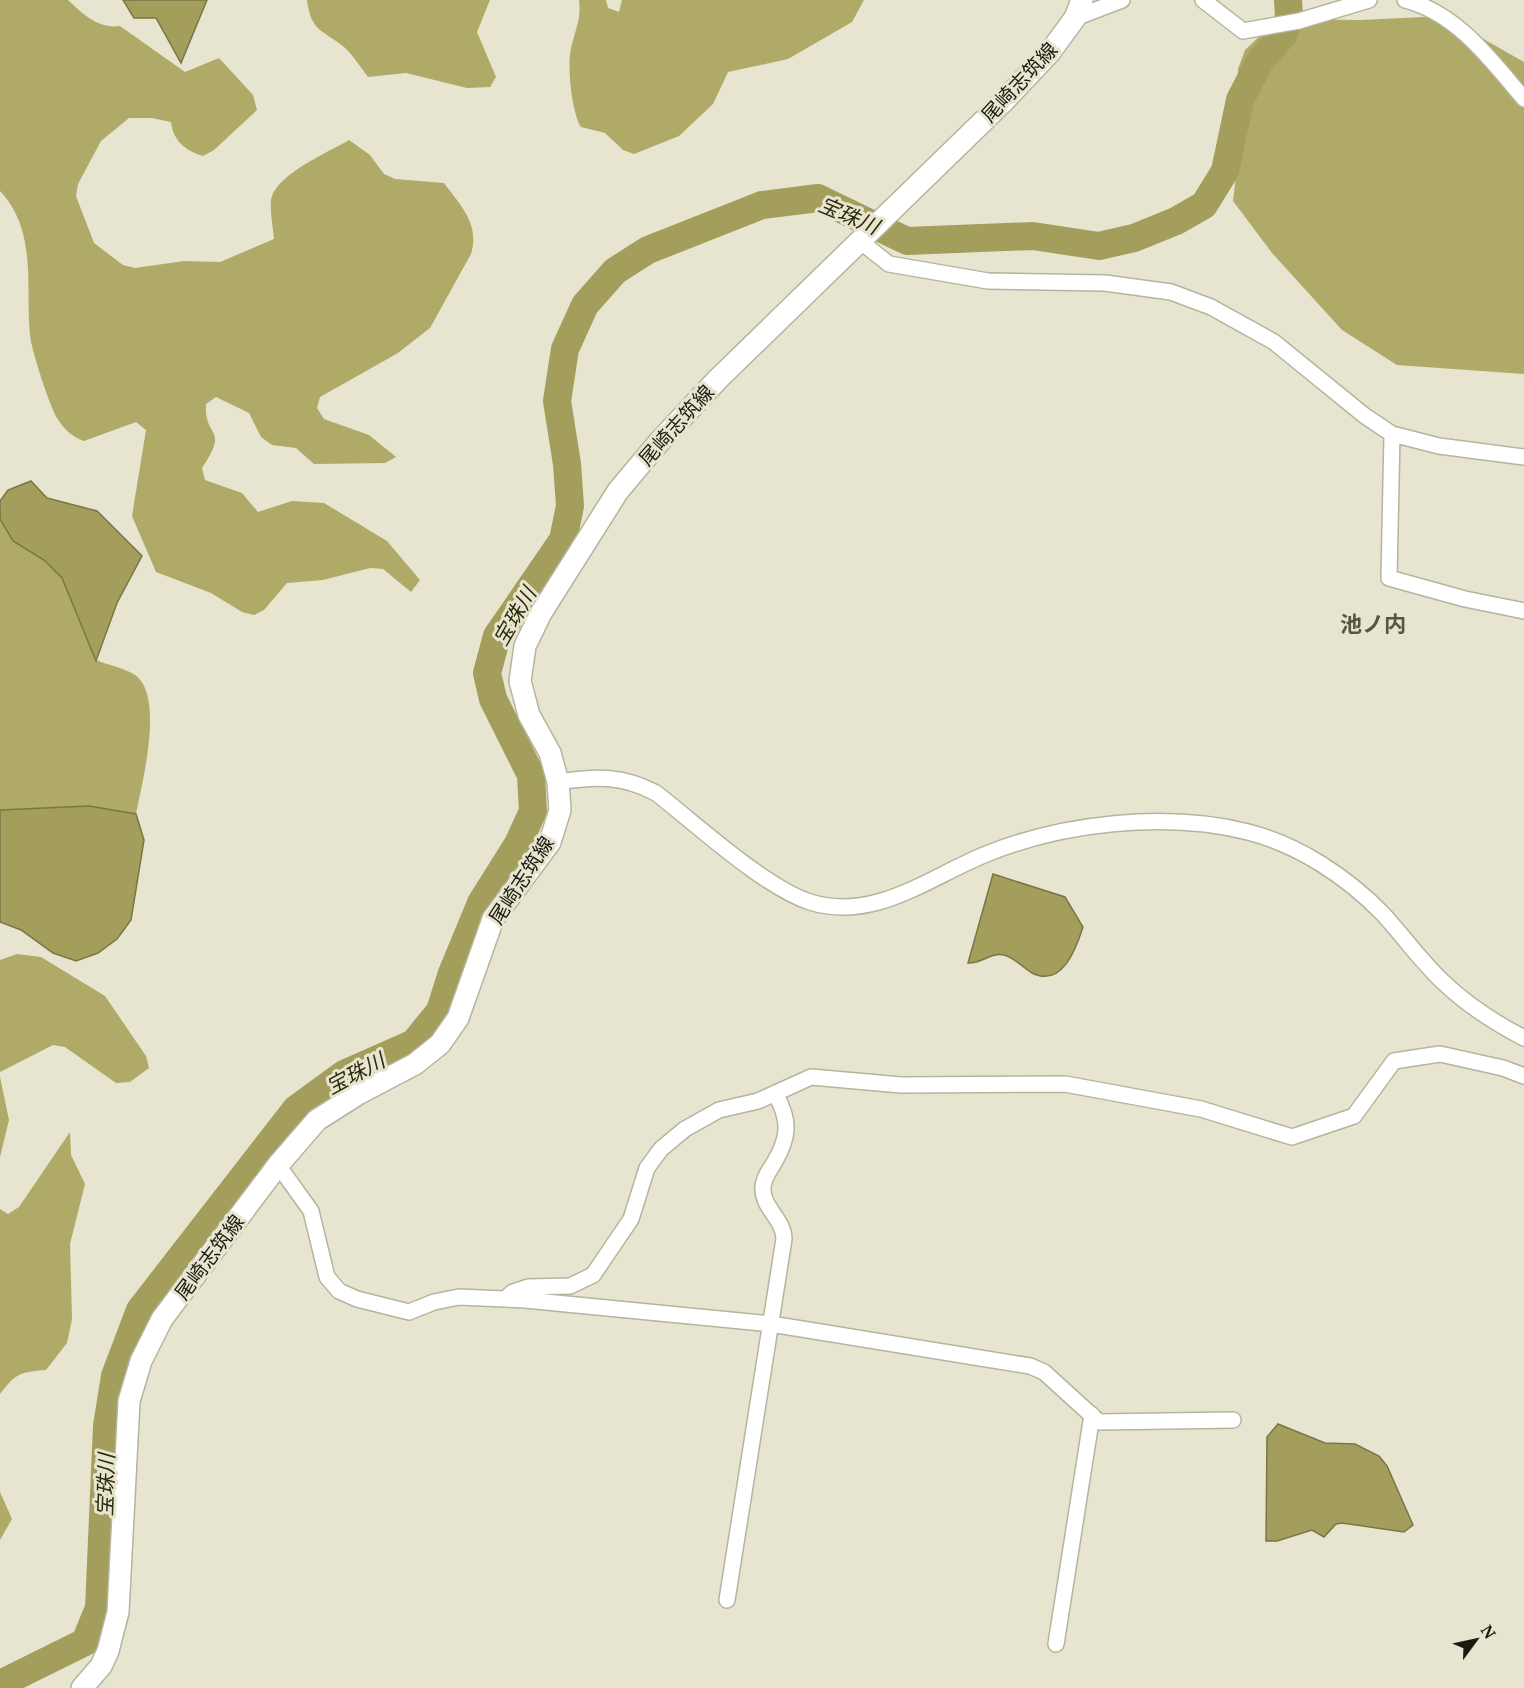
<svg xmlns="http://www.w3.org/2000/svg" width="1524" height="1688" viewBox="0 0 1524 1688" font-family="'Noto Serif','Noto Sans JP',serif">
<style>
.forest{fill:#afaa67}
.water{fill:#a39e5b;stroke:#7a7645;stroke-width:1.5}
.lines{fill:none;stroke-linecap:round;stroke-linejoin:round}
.river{stroke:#a39e5b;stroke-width:28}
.street-casing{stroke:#b5b49f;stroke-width:18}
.secondary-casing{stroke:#b5b49f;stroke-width:24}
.street{stroke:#fff;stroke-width:15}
.secondary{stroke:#fff;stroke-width:21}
.labels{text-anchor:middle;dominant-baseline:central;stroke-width:6;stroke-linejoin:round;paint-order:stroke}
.street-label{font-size:20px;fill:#1a1a12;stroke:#e7e5cf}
.water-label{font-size:21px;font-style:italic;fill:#2e2b0c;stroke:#e7e5cf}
.quarter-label{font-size:22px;font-weight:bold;fill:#575643;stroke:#e7e5cf}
</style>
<rect width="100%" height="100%" fill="#e7e5cf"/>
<!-- forest -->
<path class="forest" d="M0 0H68C83 14 98 29 120 26L185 72 219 58 253 95 257 110 214 150 203 156C185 151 173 140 171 122L152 118H129L101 141 78 184 76 196 94 243 123 265 135 268 184 261 220 262 274 239C273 227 270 214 271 202 272 176 329 152 349 140L370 155 384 174 395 179 444 183C461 206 480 224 471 254L430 328 398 353 320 397 317 408 324 419 369 435 396 457 385 463 314 464 296 448 272 445 261 437 249 413 216 397 206 404C204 440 230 426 202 468L205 480 242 493 258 512 292 501 324 503 387 541 420 580 411 592 383 569 370 568 323 580 287 583 264 610 254 615 242 612 211 593 156 572 132 516 146 430 136 422 84 441C72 437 64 429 57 418 50 407 31 349 30 335 25 285 38 232 0 191Z
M307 0H490L477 32 496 77 490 87 467 88 406 73 368 77C361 68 353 55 344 47 324 30 311 33 307 0Z
M579 0H606L608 8 619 12 622 0H864L852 22 788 59 728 72 713 104 679 136 634 154 623 150 605 133 581 127C572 112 568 73 570 54 573 34 582 21 579 0Z
M1443 16 1524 62V374L1397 365 1342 330 1272 253 1233 201 1238 159V69L1245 50 1265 31 1283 19 1361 20Z
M0 519 13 541 45 560 62 578 96 660C107 665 125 668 135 675 165 696 142 783 136 814L89 806 0 810Z
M17 954 41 957 105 996 146 1056 149 1068 130 1082 116 1083 65 1047 53 1045 0 1072V960Z
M0 1077 9 1120 0 1157Z
M70 1132 71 1155 85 1184 70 1244 72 1319 67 1343 46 1370C20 1372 16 1373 0 1394V1209L8 1214 19 1207Z
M0 1492 12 1519 0 1540Z"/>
<!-- water -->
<path class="water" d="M123 0H207L181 63 156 18H134Z
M31 481 47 498 97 511 142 556 117 603 96 661 62 578 44 560 13 541 0 519V501L8 490Z
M89 806 136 814 144 840 131 920 117 939 98 953 76 961 53 953 21 930 0 922V810Z
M993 874 1065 897 1083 927C1076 949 1062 988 1032 973 1023 968 1014 957 1004 955 991 952 981 964 968 963Z
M1278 1424 1325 1443 1355 1444 1379 1456 1387 1466 1413 1525 1404 1532 1342 1523 1336 1524 1324 1537 1312 1530 1277 1541H1266L1267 1437Z"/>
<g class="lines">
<!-- river -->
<path class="river" d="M0 1684 85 1642 99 1608 107 1426 115 1376 140 1310 296 1109 344 1074 414 1043 440 1011 452 973 481 903 518 844 533 811 531 775 493 699 487 673 497 636 563 540 570 506 567 464 557 401 565 349 585 305 615 271 648 250 762 205 818 198 907 241 1033 236 1099 246 1134 238 1176 221 1204 205 1225 171 1240 100 1260 61 1284 34 1289 16 1288 0"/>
<defs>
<path id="street" d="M1203 0 1243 31 1299 21 1369 0
M1405 0C1457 13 1491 60 1524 99
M1075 18 1122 0
M861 242 889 264 988 281 1105 283 1171 292 1211 307 1274 342 1365 416 1392 434 1439 446 1524 457
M1392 434 1389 578 1465 599 1524 611
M558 782C595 776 622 775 656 793 696 824 764 887 810 902 874 922 928 878 984 855 1061 823 1167 811 1248 832 1299 845 1347 877 1383 914 1403 936 1421 961 1442 981 1467 1005 1495 1023 1524 1038
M278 1165 311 1211 327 1277 339 1291 357 1299 409 1312 434 1302 459 1297 525 1300 771 1324 1030 1366 1044 1372 1099 1422 1233 1420
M505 1299 513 1292 528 1287 570 1286 593 1275 631 1219 647 1168 661 1149 685 1129 719 1110 758 1101 811 1077 901 1085 1065 1084 1201 1109 1292 1137 1354 1116 1394 1061 1440 1054 1503 1068 1524 1076
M727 1600 784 1239C784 1219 762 1208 763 1188 763 1179 769 1171 774 1163 790 1136 790 1120 775 1093
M1056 1644 1092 1415"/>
<path id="secondary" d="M82 1688 101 1666 108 1651 118 1612 129 1401 141 1361 162 1319 278 1165 317 1120 358 1094 415 1064 440 1044 458 1018 493 919 550 842 560 810 558 782 550 753 529 715 520 681 525 646 541 613 618 491 660 441 718 379 1003 102 1050 52 1075 18 1082 0"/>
</defs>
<!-- street casing -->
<use href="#street" class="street-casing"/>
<!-- secondary casing -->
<use href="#secondary" class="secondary-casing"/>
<!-- street -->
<use href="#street" class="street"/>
<!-- secondary -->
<use href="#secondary" class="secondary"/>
</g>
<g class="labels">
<!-- street labels -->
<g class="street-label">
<text transform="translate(1019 82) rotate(-47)">尾崎志筑線</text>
<text transform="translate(676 425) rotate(-48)">尾崎志筑線</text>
<text transform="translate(521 880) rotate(-57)">尾崎志筑線</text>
<text transform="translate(209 1257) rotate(-53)">尾崎志筑線</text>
</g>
<!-- water labels -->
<g class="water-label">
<text transform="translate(849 215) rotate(23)">宝珠川</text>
<text transform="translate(514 616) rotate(-60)">宝珠川</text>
<text transform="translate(355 1073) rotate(-28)">宝珠川</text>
<text transform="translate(105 1485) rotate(-88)">宝珠川</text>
</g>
<!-- quarter labels -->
<g class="quarter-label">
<text x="1373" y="623">池ノ内</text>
</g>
</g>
<!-- north arrow -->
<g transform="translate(1476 1640) rotate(57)" stroke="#e7e5cf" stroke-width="4.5" paint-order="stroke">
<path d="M0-4.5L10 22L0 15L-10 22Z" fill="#1a1a12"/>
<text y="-9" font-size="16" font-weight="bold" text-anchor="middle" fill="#1a1a12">N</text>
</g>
</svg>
